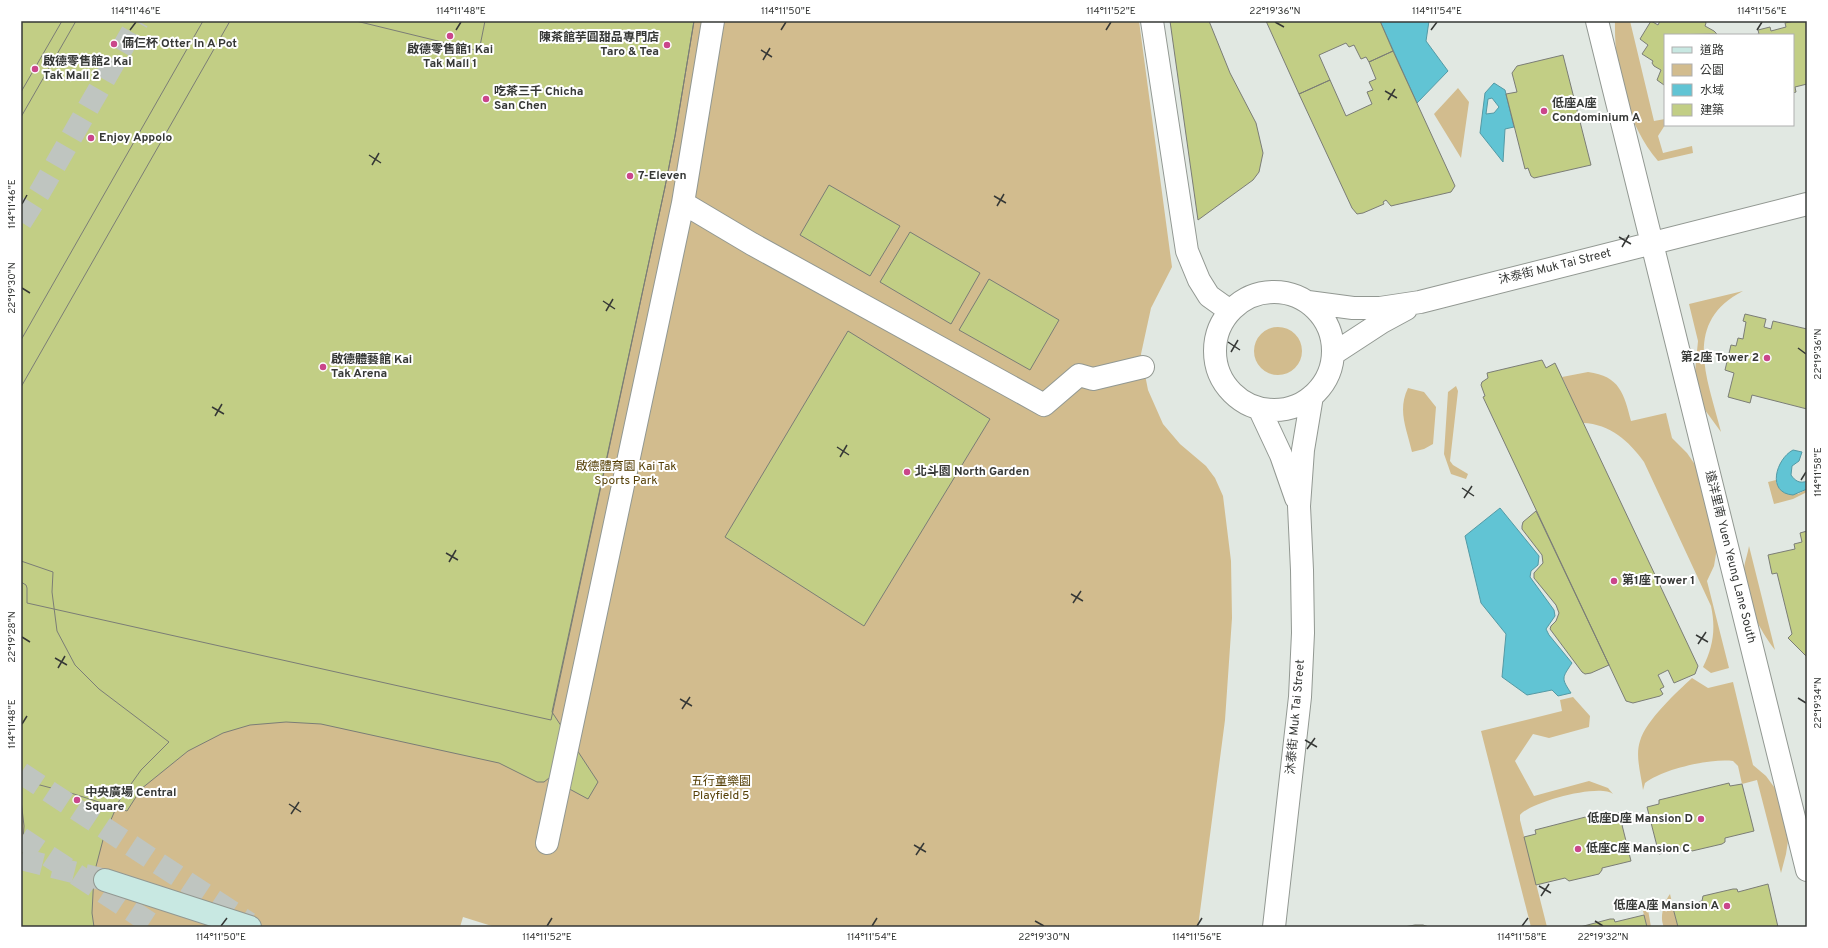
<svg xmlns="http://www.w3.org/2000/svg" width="1828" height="948" viewBox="0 0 1828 948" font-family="Overpass,'Noto Sans TC',sans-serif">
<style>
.green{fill:#d2bc8e}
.water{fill:#61c4d4;stroke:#549aa5;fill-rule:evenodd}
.building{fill:#c2ce85;stroke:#7b7d76}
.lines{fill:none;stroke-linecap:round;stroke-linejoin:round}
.street-tunnel{stroke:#bfc5c0;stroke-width:22;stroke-dasharray:22 11;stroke-linecap:butt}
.secondary-tunnel{stroke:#bfc5c0;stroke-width:22;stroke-dasharray:22 11;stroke-linecap:butt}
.highway-tunnel{stroke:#bfc5c0;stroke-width:22;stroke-dasharray:22 11;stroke-linecap:butt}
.street-casing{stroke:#929892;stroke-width:24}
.secondary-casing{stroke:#929892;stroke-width:24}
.street{stroke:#fff;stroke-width:22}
.secondary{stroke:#c8e8e2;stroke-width:22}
.ticks{fill:none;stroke:#363836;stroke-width:1.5}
.poi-dot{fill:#ca468b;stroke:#fff;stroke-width:1.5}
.labels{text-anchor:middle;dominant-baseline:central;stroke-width:4;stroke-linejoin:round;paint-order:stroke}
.poi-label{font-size:12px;font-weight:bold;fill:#363836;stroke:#fff;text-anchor:start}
.street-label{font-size:12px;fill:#363836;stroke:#fff}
.park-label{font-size:12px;fill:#543e04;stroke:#fff}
.neatline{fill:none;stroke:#363836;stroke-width:1.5}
.ticks-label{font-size:10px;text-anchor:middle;fill:#363836}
</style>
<rect width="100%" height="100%" fill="#e1e8e2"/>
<!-- green -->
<path class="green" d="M21 21H1139L1172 267 1151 308 1141 354 1148 390 1163 424 1180 444 1206 466 1215 478 1223 496 1231 561 1232 618 1225 720 1198 927H495L463 917 460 927H21Z
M1615 21H1630L1654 121 1665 119V125L1658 136 1663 153 1692 146 1693 153 1658 161C1626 123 1614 69 1615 21Z
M1458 88 1469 102 1461 158 1434 114Z
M1743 291C1681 323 1708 379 1721 432L1705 410 1697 391 1695 372 1698 341 1689 304Z
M1254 351a24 24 0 1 1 48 0a24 24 0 1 1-48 0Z
M1588 372C1620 376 1624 394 1631 421L1666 413 1672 438 1687 453 1698 469 1716 534V554L1714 566 1707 581 1729 668 1711 673 1703 667C1713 647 1716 629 1711 606L1644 462C1629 441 1610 424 1583 423L1562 377Z
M1456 386 1458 391 1450 461 1453 465 1468 474 1466 479 1451 474 1444 454 1448 392Z
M1408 388 1424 392 1436 407 1433 444 1424 449 1412 452C1407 429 1397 411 1408 388Z
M1776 480V483L1798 494 1807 489V492L1793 499 1774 504 1768 482Z
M1749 546 1775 650C1759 629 1741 595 1744 568 1745 560 1748 553 1749 546Z
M1692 678 1708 688 1733 682 1753 765 1766 776 1777 791 1789 834 1786 854 1781 873 1757 780 1742 784 1738 766 1733 761C1711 758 1663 769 1645 783L1643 790C1641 774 1635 756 1640 741 1646 720 1677 692 1692 678Z
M1573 697 1590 716 1589 727 1549 738 1533 734 1515 761 1534 796 1589 781 1608 788 1613 794C1600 783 1530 802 1520 815V820L1547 927H1531L1481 731 1562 711 1560 700Z
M1670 894 1678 927H1664C1659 918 1664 902 1670 894Z
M1641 903 1647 904 1651 927H1647Z"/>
<!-- water -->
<path class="water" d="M1380 21H1429L1426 41 1448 71 1417 103Z
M1494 83 1505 90 1514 127 1505 129 1503 162 1480 133 1485 93ZM1492 98 1499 107 1494 113 1486 114 1488 99Z
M1793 450 1802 452 1799 461 1792 466 1791 475C1795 481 1800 484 1807 481V489L1793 495C1766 493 1776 459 1793 450Z
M1500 508 1539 556 1538 565 1531 571 1530 577 1554 610 1555 616 1546 629 1549 635 1572 663C1562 678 1561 678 1571 693L1558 696 1552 690 1527 695 1502 677 1506 634 1481 603 1465 536Z"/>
<!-- building -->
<path class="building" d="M21 21H76L21 117Z
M21 21H694L675 136 665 187 552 712 598 782 588 799 549 778 544 782H537L499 763 321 724 286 722 250 725 223 733 188 751 141 789 127 811 74 794 21 780Z
M62 21H230L21 387V92Z
M203 21H694L675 136 665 187 551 720 27 603V588L26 585 21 582V340Z
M356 21H485L479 51Z
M1170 21H1209L1230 73 1256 123 1263 153 1259 172 1253 180 1198 220Z
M1266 21H1380L1393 51 1369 62 1366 57 1361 59 1354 45 1349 47 1346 43 1319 55 1330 80 1299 94Z
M1651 21 1658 25 1660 21H1705L1706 23 1705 26 1714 31 1717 34 1665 35 1664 85 1657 80 1661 70 1654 66 1652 63 1653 61 1642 54 1648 45 1640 39Z
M1794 21H1807V84L1795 87 1796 92 1793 93V35H1755L1759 34 1758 30 1770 27 1771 31 1786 27 1785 23Z
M1393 51 1455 186 1451 192 1395 205 1391 206 1386 200 1383 202 1384 204 1363 213 1357 214 1352 208 1299 94 1330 80 1346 116 1372 104 1367 92 1373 90 1369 82 1376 79 1369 62Z
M1563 55 1591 165 1534 178 1531 176 1528 168 1525 169 1506 94 1517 92 1512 73 1517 66Z
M829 185 900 226 870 276 800 235Z
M910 232 980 273 951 324 880 282Z
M989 279 1059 320 1030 370 959 330Z
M1745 314 1766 319 1764 327 1771 329 1773 321 1807 329V409L1752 395 1750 403 1728 397 1734 373 1725 370 1731 345 1736 346 1738 338 1743 339 1746 322 1743 321Z
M848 331 990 419 864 626 725 537Z
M1542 360 1546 368 1555 363 1698 666 1695 674 1674 683 1668 670 1658 675 1664 687 1660 689 1663 694 1660 696 1633 703 1626 701 1483 397 1485 396 1481 385 1482 382 1488 378 1487 373Z
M1536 511 1609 665 1591 673 1585 674 1582 672 1550 629 1551 626 1556 621 1559 613 1556 605 1534 578V573L1543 563 1542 555 1522 529V526L1523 522Z
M1807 531V657L1788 638 1792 634 1777 573 1772 574 1768 555 1795 549 1794 544 1802 542 1800 533Z
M21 561 53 572 52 592 57 631 75 665 99 689 169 742 141 770 119 801 104 836 94 874 92 913 94 927H21V868L24 826 21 800Z
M1729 783 1730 786 1742 784 1754 831 1725 838V842L1722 844 1692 851 1688 847 1659 854 1647 807 1659 804V800Z
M1605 812 1606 817 1619 813 1631 861 1602 868V870L1599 874 1569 881 1565 878 1536 885 1524 837 1536 834 1535 830Z
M1768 884 1778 927H1678L1673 908 1702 901 1703 896 1733 889H1737L1738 892Z
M1644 915 1647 927H1580L1610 919H1614L1615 922Z
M1415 925H1423L1429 927H1404Z"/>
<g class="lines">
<!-- street-tunnel -->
<path class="street-tunnel" d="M21 222 40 192 138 21"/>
<!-- secondary-tunnel -->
<path class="secondary-tunnel" d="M21 859 105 880"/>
<!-- highway-tunnel -->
<path class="highway-tunnel" d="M21 773 249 923
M21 838 156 927"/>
<defs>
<path id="street" d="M1152 21 1187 251 1199 280 1209 296 1230 311
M1597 21 1807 870
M683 203 752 244 1044 405 1079 375 1093 379 1143 367
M1215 351a59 59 0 1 1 118 0a59 59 0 1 1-118 0Z
M1308 302 1353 308H1380L1420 302 1807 204
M1333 354 1382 322 1406 309
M1259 408 1281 455 1296 498
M547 843 683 203 713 21
M1274 927 1300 697 1303 633 1302 570 1299 506 1303 450 1312 396"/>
<path id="secondary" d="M105 880 250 927"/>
</defs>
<!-- street casing -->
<use href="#street" class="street-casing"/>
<!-- secondary casing -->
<use href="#secondary" class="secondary-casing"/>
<!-- street -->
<use href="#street" class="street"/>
<!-- secondary -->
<use href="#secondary" class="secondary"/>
</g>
<!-- ticks -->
<path class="ticks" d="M1275 22 1284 27M130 30 136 22M456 30 461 22M781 30 786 22M1106 30 1111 22M1431 30 1437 22M1757 30 1762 22M761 50 772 57M763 60 770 48M1385 91 1397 98M1388 100 1395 89M369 155 381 163M372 165 379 153M994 196 1006 203M22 204 27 195M997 206 1004 194M1619 237 1631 244M1622 247 1629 235M22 288 30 293M603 301 615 309M606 311 613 299M1228 342 1240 350M1798 348 1806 354M1231 352 1238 340M212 407 224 414M215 416 222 404M837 447 849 455M840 457 847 445M1801 480 1806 472M1462 488 1474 496M1464 498 1472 486M446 553 458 560M449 562 456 550M1071 594 1083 601M1073 603 1081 591M1696 635 1708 642M22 637 30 642M1698 644 1706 632M55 658 67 665M58 668 65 656M1798 698 1806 703M680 699 692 706M682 709 690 697M22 724 27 716M1305 740 1317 747M1307 749 1315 738M289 804 301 812M291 814 299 802M914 845 926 852M916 855 924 843M1539 886 1551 893M1541 896 1549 884M1035 921 1044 926M1595 921 1603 926M221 926 227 918M547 926 552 918M872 926 877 918M1197 926 1202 918M1522 926 1528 918"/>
<!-- markers -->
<g class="poi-dot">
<circle cx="450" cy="36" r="4"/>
<circle cx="114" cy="44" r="4"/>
<circle cx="667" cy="45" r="4"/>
<circle cx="35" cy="69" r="4"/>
<circle cx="486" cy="99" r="4"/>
<circle cx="1544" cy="111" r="4"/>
<circle cx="91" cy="138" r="4"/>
<circle cx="630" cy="176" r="4"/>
<circle cx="1767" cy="358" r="4"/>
<circle cx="323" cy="367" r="4"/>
<circle cx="907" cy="472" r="4"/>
<circle cx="1614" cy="581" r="4"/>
<circle cx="77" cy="800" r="4"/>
<circle cx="1701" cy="819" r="4"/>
<circle cx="1578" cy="849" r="4"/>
<circle cx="1727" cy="906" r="4"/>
</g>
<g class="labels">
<!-- poi labels -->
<g class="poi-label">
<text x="659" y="38" text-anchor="end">陳茶館芋圓甜品專門店<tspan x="659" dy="14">Taro &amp; Tea</tspan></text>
<text x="122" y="44">倆仨杯 Otter In A Pot</text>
<text x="450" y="50" text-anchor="middle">啟德零售館1 Kai<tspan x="450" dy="14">Tak Mall 1</tspan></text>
<text x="43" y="62">啟德零售館2 Kai<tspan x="43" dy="14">Tak Mall 2</tspan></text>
<text x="494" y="92">吃茶三千 Chicha<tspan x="494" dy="14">San Chen</tspan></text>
<text x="1552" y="104">低座A座<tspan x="1552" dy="14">Condominium A</tspan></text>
<text x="99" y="138">Enjoy Appolo</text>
<text x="638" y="176">7-Eleven</text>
<text x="1759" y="358" text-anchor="end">第2座 Tower 2</text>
<text x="331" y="360">啟德體藝館 Kai<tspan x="331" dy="14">Tak Arena</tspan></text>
<text x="915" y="472">北斗園 North Garden</text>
<text x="1622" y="581">第1座 Tower 1</text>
<text x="85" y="793">中央廣場 Central<tspan x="85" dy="14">Square</tspan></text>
<text x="1693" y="819" text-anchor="end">低座D座 Mansion D</text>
<text x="1586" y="849">低座C座 Mansion C</text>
<text x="1719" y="906" text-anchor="end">低座A座 Mansion A</text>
</g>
<!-- street labels -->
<g class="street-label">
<text transform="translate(1555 267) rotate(-14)">沐泰街 Muk Tai Street</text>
<text transform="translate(1730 557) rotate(76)">遠洋里南 Yuen Yeung Lane South</text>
<text transform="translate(1296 717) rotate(-85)">沐泰街 Muk Tai Street</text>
</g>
<!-- park labels -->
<g class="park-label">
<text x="626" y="467">啟德體育園 Kai Tak<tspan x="626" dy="14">Sports Park</tspan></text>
<text x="721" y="782">五行童樂園<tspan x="721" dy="14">Playfield 5</tspan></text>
</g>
</g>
<!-- border -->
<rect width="1828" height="948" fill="none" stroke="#ffffff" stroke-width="44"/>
<!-- legend -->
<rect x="1664" y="34" width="130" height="92" fill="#ffffff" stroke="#afafaf"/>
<rect x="1672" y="47" width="20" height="6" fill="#c8e8e2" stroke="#afafaf"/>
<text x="1700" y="54" font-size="12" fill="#363836">道路</text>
<rect x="1672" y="64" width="20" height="12" fill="#d2bc8e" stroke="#afafaf"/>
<text x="1700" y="74" font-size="12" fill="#363836">公園</text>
<rect x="1672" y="84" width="20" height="12" fill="#61c4d4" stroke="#afafaf"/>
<text x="1700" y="94" font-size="12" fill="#363836">水域</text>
<rect x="1672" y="104" width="20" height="12" fill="#c2ce85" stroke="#afafaf"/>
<text x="1700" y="114" font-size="12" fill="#363836">建築</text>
<rect x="22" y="22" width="1784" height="904" class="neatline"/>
<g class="ticks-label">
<text x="136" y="14">114°11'46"E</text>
<text x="461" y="14">114°11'48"E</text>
<text x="786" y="14">114°11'50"E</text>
<text x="1111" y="14">114°11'52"E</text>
<text x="1275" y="14">22°19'36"N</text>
<text x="1437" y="14">114°11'54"E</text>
<text x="1762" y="14">114°11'56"E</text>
<text transform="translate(11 204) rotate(-90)" y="4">114°11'46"E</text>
<text transform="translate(11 288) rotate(-90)" y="4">22°19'30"N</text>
<text transform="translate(1817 354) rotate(-90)" y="4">22°19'36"N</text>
<text transform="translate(1817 472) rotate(-90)" y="4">114°11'58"E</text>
<text transform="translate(11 637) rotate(-90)" y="4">22°19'28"N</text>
<text transform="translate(1817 703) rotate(-90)" y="4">22°19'34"N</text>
<text transform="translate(11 724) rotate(-90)" y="4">114°11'48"E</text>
<text x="221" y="940">114°11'50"E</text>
<text x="547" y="940">114°11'52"E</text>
<text x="872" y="940">114°11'54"E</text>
<text x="1044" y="940">22°19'30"N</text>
<text x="1197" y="940">114°11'56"E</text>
<text x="1522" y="940">114°11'58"E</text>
<text x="1603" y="940">22°19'32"N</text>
</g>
</svg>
